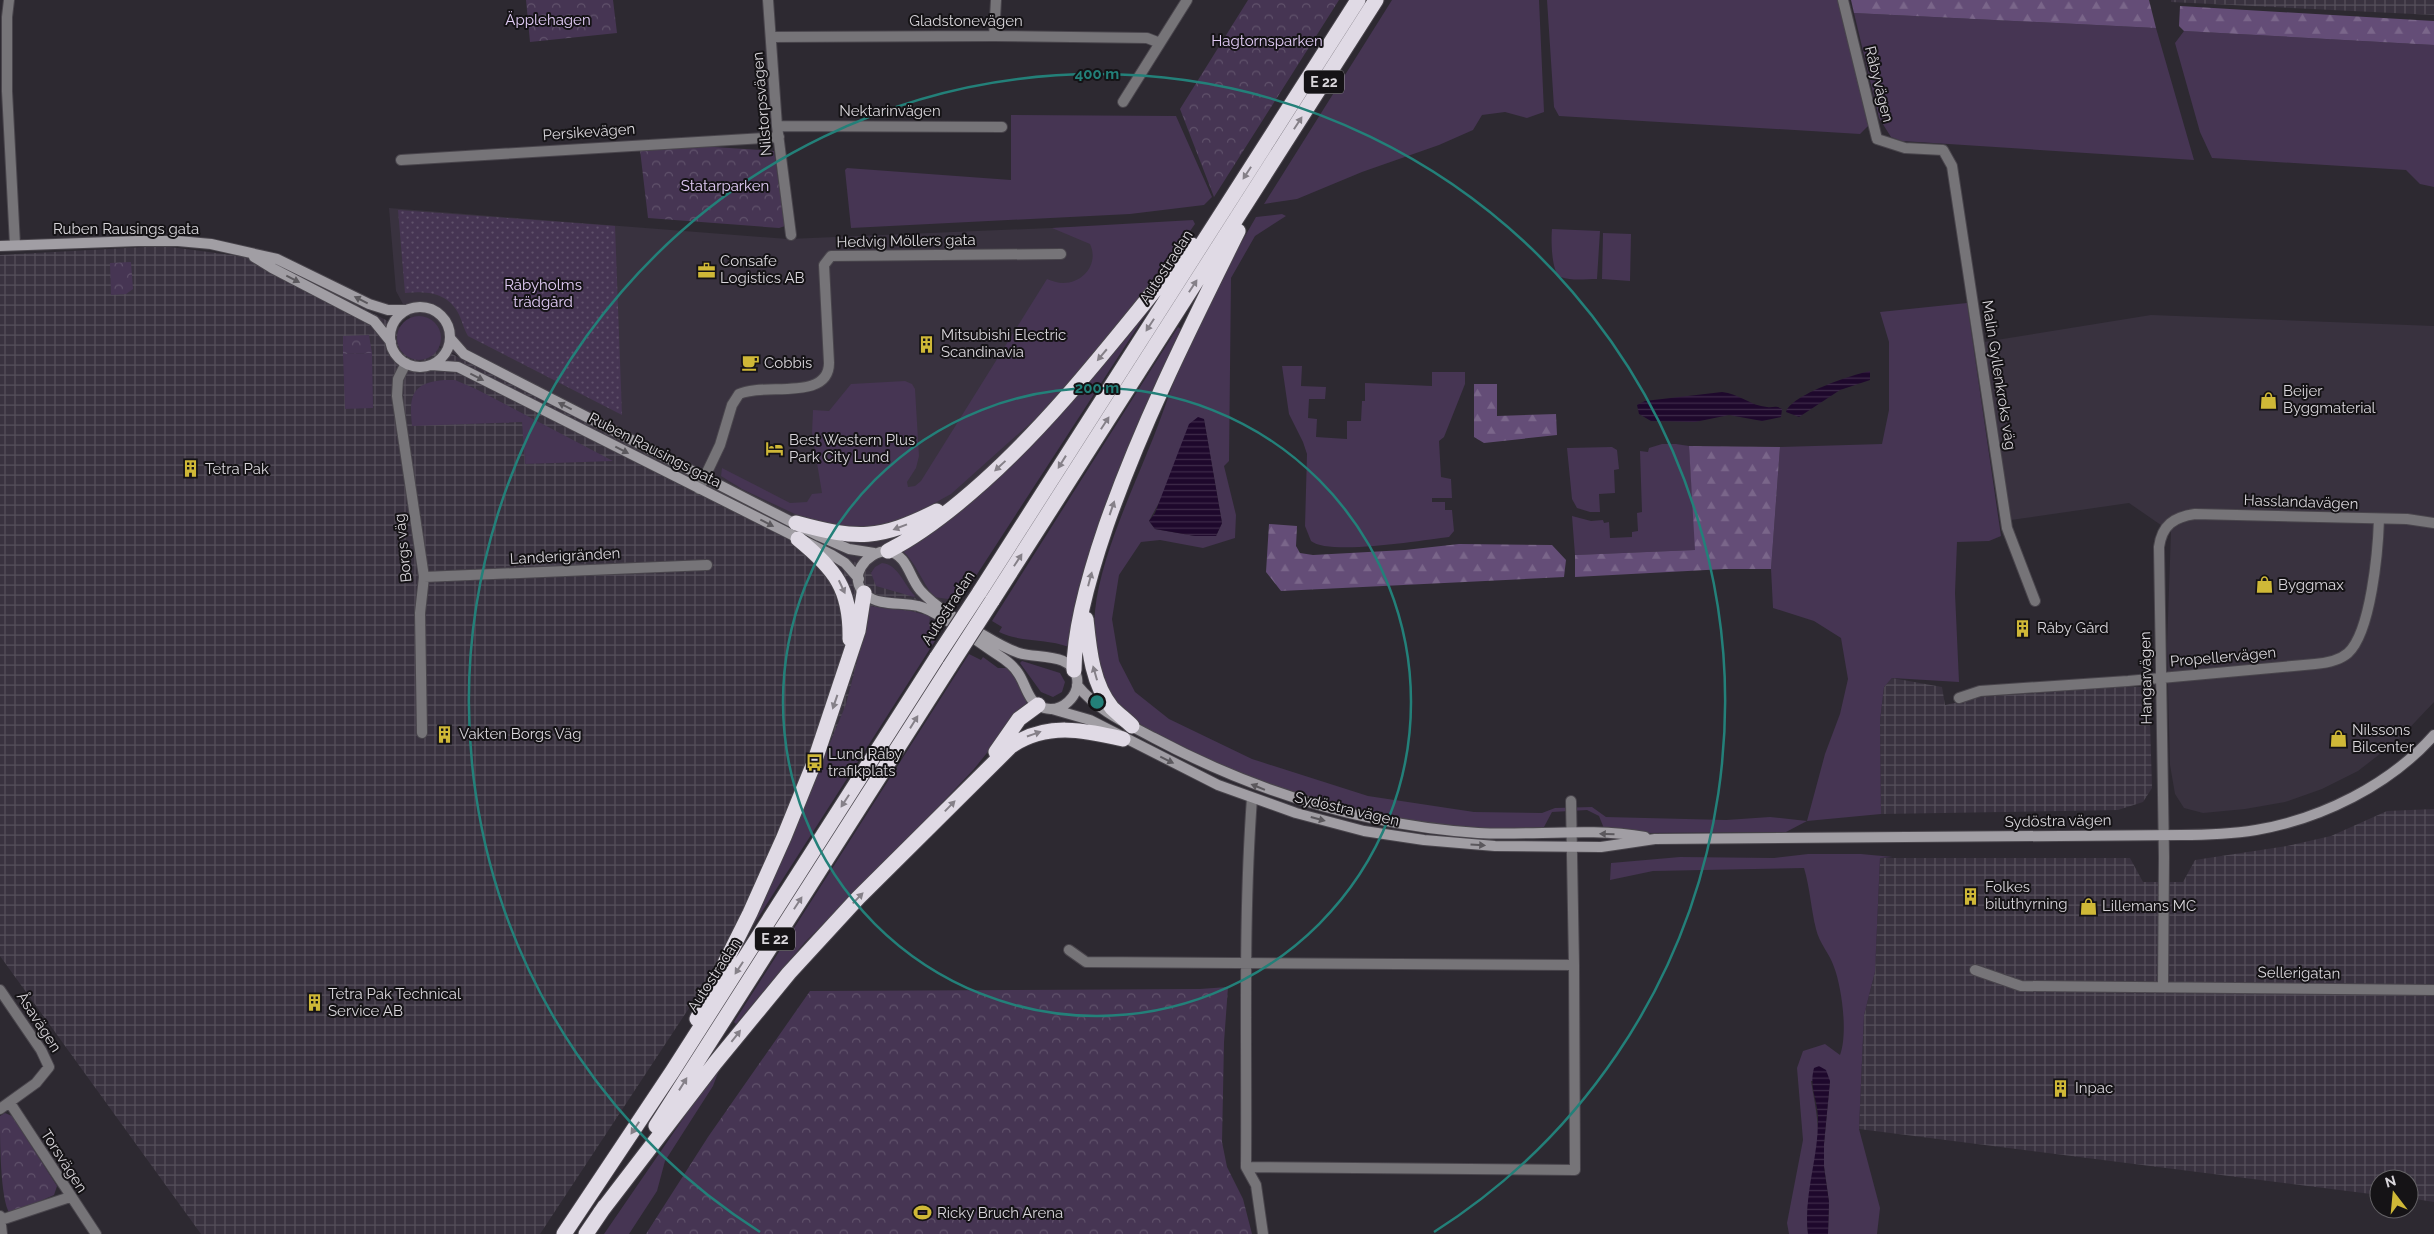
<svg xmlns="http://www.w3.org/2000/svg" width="2434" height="1234" viewBox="0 0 2434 1234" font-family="Raleway,sans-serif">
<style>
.built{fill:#39323f}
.industrial{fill:url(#industrial-grid)}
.grass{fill:#463553;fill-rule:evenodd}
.forest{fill:url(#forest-firs)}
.park{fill:url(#park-crowns)}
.garden{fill:url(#garden-dots)}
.water{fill:url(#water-rules)}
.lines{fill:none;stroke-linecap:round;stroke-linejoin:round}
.street-casing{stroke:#49454c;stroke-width:12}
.secondary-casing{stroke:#49454c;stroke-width:12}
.highway-casing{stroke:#49454c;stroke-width:17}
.street{stroke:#767478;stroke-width:10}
.secondary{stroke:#a19ea4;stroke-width:10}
.highway{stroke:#e0dae5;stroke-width:15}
.highway-bridge-casing{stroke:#49454c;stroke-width:17;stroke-linecap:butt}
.highway-bridge{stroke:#e0dae5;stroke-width:15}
.oneway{fill:#858088}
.oneway2{fill:#5b585d}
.ring{fill:none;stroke:#238079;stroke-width:2.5}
.labels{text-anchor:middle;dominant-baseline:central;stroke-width:4;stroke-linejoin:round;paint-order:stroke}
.shield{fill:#151316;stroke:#9e9ca0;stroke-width:1}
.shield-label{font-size:14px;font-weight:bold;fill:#d9d6db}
.park-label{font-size:15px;fill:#e3cdf7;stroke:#151316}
.street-label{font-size:15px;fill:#d9d6db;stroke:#151316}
.poi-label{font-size:15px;fill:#d9d6db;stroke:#151316;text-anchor:start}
.centre{fill:#238079;stroke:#151316;stroke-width:2.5}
.ring-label{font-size:15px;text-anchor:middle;font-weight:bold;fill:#238079;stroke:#151316;stroke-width:4;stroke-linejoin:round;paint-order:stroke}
</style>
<defs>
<pattern id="industrial-grid" width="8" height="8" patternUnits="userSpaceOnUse" patternTransform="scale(1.25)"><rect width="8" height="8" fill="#39323f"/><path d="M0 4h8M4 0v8" fill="none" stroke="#554f5a"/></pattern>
<pattern id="forest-firs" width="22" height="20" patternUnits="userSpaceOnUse" patternTransform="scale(1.25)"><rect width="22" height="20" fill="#644d77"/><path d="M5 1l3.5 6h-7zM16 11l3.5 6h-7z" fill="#7a668a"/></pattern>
<pattern id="park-crowns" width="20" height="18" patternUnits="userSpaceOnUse" patternTransform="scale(1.25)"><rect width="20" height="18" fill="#463553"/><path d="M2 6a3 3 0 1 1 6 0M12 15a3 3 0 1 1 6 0" fill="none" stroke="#60526b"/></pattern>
<pattern id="garden-dots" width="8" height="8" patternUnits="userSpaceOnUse" patternTransform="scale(1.25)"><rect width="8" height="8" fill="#463553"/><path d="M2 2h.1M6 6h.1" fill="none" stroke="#60526b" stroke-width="1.8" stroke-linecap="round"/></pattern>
<pattern id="water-rules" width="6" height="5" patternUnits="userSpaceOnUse" patternTransform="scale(1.25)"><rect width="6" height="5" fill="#1e082c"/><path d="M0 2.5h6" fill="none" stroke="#3e2b4a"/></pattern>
</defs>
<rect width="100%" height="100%" fill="#2d2931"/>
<!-- built -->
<path class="built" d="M389 208 788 239 1191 222 947 617 845 556 420 336 396 291Z
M2151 315 2434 326V702L2398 740 2358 771 2322 789 2285 802 2245 809 2203 813 2184 808 2175 794 2170 765 2167 646 2171 532 2129 503 2011 520 1984 342Z"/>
<!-- industrial -->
<path class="industrial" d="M2171 0H2434V15L2171 2Z
M163 246 269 260 845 556 947 617 540 1234H201L0 956V255Z
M1892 678 1942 687 1945 705 1980 697 2115 687H2149L2152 788 2143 802 2118 810 1881 814 1880 721 1884 687Z
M2434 809V1202L2409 1198V1179H2379V1195L1859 1129 1864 1015 1875 972 1880 858H2130L2143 882H2183L2195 860 2287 846 2331 836 2387 811Z"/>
<!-- grass -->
<path class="grass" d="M1392 0H1539L1544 112 1527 118 1505 112 1482 115 1473 130 1439 145 1362 172 1297 199 1264 204Z
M1547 0H1838L1869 125 1860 134 1559 116 1554 107Z
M1854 13 2156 28 2194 160 1902 141 1891 137 1879 118Z
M2184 31 2434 45V187L2420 184 2406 170 2212 158 2200 132 2175 43Z
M1011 115 1176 116 1212 197 1204 205 1130 214 851 228 845 170 847 168 1011 180Z
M1282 214 1286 216 1255 236 1231 278 1229 461 1224 466 1236 515 1235 538 1203 548 1160 540 1141 542 1119 575 1112 619 1119 661 1135 692 1169 719 1252 759 1368 796 1474 812 1542 813 1555 808 1592 807 1606 817 1726 820 1770 817 1807 821 1825 754 1840 714 1848 679 1841 638 1814 621 1773 608 1771 569 1780 447 1882 444 1889 410V342L1880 312 1967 303 2001 536 1989 541 1957 542 1955 593 1959 682 1892 678 1884 687 1880 721 1881 814 1807 821 1786 832 1645 833 1605 831 1599 816 1587 810 1552 812 1544 827C1457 837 1346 812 1264 782 1225 768 1138 734 1114 701 1098 677 1092 639 1095 611 1100 561 1128 500 1147 453 1164 414 1175 372 1193 334 1212 294 1234 255 1256 217ZM1204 420 1222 523 1216 536H1195L1155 529 1149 521Z
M1193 220 1195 224 1161 272 1055 401 951 494 915 514 880 527 867 529 825 525 797 515 742 489 721 476 722 468 790 503 807 502 812 494 822 493 812 433 813 410 829 411 851 384 905 381 912 384 915 389 919 456 916 468 907 482 908 487 915 486 921 481 1047 279C1052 281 1058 283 1063 283 1084 283 1099 263 1090 244L1052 228Z
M1552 229 1600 231 1597 279C1586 279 1571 281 1561 277 1551 274 1551 238 1552 229Z
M1603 233 1631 234 1630 281 1602 279Z
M1144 313 1146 314 961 599 953 595 948 599 934 597C922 582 916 563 903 551L940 524 1058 416 1113 353Z
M397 338a22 22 0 1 1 44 0a22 22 0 1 1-44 0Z
M1178 327 1181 329 1157 382 1069 647C1046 638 1022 643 999 632L1002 627 992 621Z
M372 353 373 408 345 409 343 354Z
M1282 366H1302L1301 386 1326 387 1325 399H1309L1308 418 1317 419 1316 437 1347 439V421H1361L1362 401H1365V383L1432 386V372H1465V384L1444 437 1439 441 1441 477 1451 479 1452 498H1432V502H1445V510H1452L1454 531 1449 537C1423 540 1329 556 1311 541L1305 526 1307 454 1303 442 1289 414Z
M444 380H455L476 389 613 461 525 464 522 422 412 426C409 396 411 383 444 380Z
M1662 444H1676L1689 446 1696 550 1575 555 1572 516 1591 521 1603 520 1604 523 1609 522 1610 538 1632 537V532L1638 531 1637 513 1642 512 1640 451 1648 452 1649 448Z
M1612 447 1617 450 1619 469 1614 470 1615 493 1599 494 1600 512H1590L1577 508 1572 499 1567 448Z
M882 563C898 564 904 585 915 596L914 597 876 586 871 573 875 567Z
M869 606 911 611 930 616 929 626 938 631 935 641 740 946 795 829 846 704 869 616Z
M969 654 981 660 983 657 998 668H1007L1015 678 1027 703 974 769 885 863 805 942 736 1024 734 1022Z
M1022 661 1060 673 1065 682 1062 692 1053 697 1041 692 1020 663Z
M1808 854H1861L1893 857 1880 858 1875 972 1864 1015 1859 1129 1880 1208 1877 1234H1828L1829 1202 1824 1166V1144L1830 1081H1811C1814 1099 1818 1116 1818 1135 1817 1168 1804 1200 1808 1234H1789L1787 1223 1803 1140 1797 1068 1803 1051 1825 1044 1840 1055C1848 1034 1842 988 1834 967 1830 954 1819 943 1816 929 1811 909 1810 888 1804 868L1653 871 1610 880 1611 863 1680 857 1774 858Z
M722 1062 713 1086 665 1161 657 1191 629 1234H604Z"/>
<!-- forest -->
<path class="forest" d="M1851 0H2149L2156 28 1854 13Z
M2180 6 2434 21V45L2184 31 2179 26Z
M1474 384H1497V416L1556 414 1557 435 1484 443 1474 437Z
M1689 446 1780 447 1771 569H1725L1575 577V555L1695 550Z
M1269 524 1297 526 1296 546 1300 553 1313 555 1405 550 1459 544 1552 545 1566 560 1564 577 1281 591 1266 572Z"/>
<!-- park -->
<path class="park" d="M526 0H613L617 33 530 42Z
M1248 0H1339L1214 197 1180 109Z
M699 146 774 151 785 226 779 228 648 218 640 150Z
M131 262 133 289 126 294 111 295 110 263Z
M369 335 372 353 343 354V336Z
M1228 987 1224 1042 1222 1142 1227 1167 1243 1199 1252 1234H646L708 1137 810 991 1200 989Z
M5 1113 12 1116 57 1186 54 1195 10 1214C0 1200 0 1138 0 1116Z"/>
<!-- garden -->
<path class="garden" d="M398 210 615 226 622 415 468 336C463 328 462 319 457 311 446 292 424 291 405 293Z"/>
<!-- water -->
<path class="water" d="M1870 371V380L1840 390 1799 417 1786 412C1791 395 1851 375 1870 371Z
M1722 392C1738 393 1751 406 1767 407 1773 408 1776 405 1782 409L1781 417 1762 421 1729 415 1695 422 1651 421 1639 414 1637 405 1645 401Z
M1198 417 1204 419 1222 523 1216 536H1195L1155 529 1149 521 1155 513 1189 424Z
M1819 1066 1826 1070 1830 1081 1824 1144V1167L1829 1202 1828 1234H1808C1803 1195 1819 1157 1818 1117 1817 1098 1809 1087 1814 1068Z"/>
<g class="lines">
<defs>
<path id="street" d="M9 0 7 17V91L15 245
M768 0 777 126 791 235
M1843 0 1877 139 1905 148 1943 150 1952 166 2007 528 2035 601
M994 36 996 0
M771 37 994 36 1147 38 1160 43
M1123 102 1187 0
M777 126 1002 127
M401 160 779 137
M406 363 398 379 397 396 424 577 420 613 422 733
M699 489 720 445 732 405 739 394C763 382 829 402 829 363L824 265 831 256 1061 254
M424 577 707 565
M1959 698 1980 691 2128 681 2315 664C2326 663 2339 661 2348 653 2371 632 2378 551 2379 519
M1571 801 1574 965
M1069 950 1086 962 1574 965 1575 1170 1246 1167C1247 1044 1243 921 1252 798
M1975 970 2021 986 2434 990
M2163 987 2164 857 2159 547C2162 525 2174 517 2195 514L2407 519 2434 523
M0 990 41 1050 49 1067 36 1083 0 1109
M10 1103 96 1234
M1246 1167 1256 1185 1263 1234
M0 1216 2 1234
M1 1220 70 1197"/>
<path id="secondary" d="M0 246 138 241H178L211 244 277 259 369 304 388 310H407
M254 257 272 268 374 321 391 342
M390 337a30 30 0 1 1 60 0a30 30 0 1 1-60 0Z
M450 338 464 354 819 536 849 549 874 553
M431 365 458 367 832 555 845 563 859 579
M888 551C908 556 908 575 920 590 937 609 963 623 985 636 995 642 1007 649 1019 653 1037 659 1072 652 1077 678 1080 696 1062 713 1044 708 1028 704 1026 684 1018 673 1013 665 1006 660 998 655 979 643 937 610 918 606 902 602 879 606 866 595 846 578 866 551 888 551Z
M1077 685C1098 711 1126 723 1154 738 1257 793 1362 825 1478 833 1533 836 1590 827 1645 837
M1052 709 1090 720 1218 785 1296 813 1364 831 1424 840 1495 846 1601 847 1655 839 2180 835C2205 835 2231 834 2256 830 2321 819 2390 785 2434 735"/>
<path id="highway" d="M796 523C858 540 879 540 937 511
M798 539C835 569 851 589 850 639
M888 551C923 533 954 508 983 482 1062 411 1124 326 1192 245
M979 593 1358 0
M992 601 1376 0
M1086 619C1089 648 1092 684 1112 708 1118 714 1126 720 1132 726
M1074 670C1074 626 1092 567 1106 526 1142 423 1190 328 1238 231
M996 752 1019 719 1038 705
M697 1019 750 913 784 837 814 763 858 631 864 593
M656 1126 950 666
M600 1213 715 1063 789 973 858 898 1011 746C1047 722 1083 730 1123 739
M564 1234 672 1072 937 657
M586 1234 605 1206"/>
</defs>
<!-- street casing -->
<use href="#street" class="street-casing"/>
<!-- secondary casing -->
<use href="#secondary" class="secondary-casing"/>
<!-- highway casing -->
<use href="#highway" class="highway-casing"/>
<!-- street -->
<use href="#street" class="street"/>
<!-- secondary -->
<use href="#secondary" class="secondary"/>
<!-- highway -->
<use href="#highway" class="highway"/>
<defs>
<path id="highway-bridge" d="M937 657 979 593
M950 666 992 601"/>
</defs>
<!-- highway-bridge casing -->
<use href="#highway-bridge" class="highway-bridge-casing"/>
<!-- highway-bridge -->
<use href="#highway-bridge" class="highway-bridge"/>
</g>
<!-- one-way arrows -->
<defs><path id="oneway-solid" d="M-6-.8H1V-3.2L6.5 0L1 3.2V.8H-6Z" transform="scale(1.25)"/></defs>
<g class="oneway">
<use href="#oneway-solid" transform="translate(1298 123) rotate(-57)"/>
<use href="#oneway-solid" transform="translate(1247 173) rotate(123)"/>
<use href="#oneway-solid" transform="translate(1193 286) rotate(-57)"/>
<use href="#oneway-solid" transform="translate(1150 325) rotate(123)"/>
<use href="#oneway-solid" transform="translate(1102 355) rotate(130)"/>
<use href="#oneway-solid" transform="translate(1105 423) rotate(-57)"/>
<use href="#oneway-solid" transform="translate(1062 462) rotate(122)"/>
<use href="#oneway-solid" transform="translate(1000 466) rotate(137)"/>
<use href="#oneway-solid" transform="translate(1112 508) rotate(-71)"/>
<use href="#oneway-solid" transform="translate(900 527) rotate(159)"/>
<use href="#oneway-solid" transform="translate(1018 560) rotate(-57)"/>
<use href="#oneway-solid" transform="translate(1090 579) rotate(-75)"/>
<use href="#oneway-solid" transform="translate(842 587) rotate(65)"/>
<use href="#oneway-solid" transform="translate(1095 673) rotate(-106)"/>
<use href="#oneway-solid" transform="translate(835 702) rotate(109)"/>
<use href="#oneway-solid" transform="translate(914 722) rotate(-58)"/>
<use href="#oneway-solid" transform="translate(1034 734) rotate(-19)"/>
<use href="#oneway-solid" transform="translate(845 801) rotate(123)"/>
<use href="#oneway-solid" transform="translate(950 806) rotate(-46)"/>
<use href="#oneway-solid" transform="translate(858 898) rotate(-46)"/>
<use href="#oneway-solid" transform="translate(798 903) rotate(-57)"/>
<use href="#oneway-solid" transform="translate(739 968) rotate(123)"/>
<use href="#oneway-solid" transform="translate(736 1036) rotate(-52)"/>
<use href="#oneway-solid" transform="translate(683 1084) rotate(-58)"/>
<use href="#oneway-solid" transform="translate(635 1128) rotate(124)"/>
</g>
<g class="oneway2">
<use href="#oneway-solid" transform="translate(293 279) rotate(27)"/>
<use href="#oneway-solid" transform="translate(361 300) rotate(-153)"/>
<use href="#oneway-solid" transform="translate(477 377) rotate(27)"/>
<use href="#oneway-solid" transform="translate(565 406) rotate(-153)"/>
<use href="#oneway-solid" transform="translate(622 450) rotate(27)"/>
<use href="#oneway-solid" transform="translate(767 523) rotate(27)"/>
<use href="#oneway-solid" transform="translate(1167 760) rotate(26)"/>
<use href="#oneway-solid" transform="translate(1258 787) rotate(-158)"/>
<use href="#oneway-solid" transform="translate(1318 819) rotate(15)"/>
<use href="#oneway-solid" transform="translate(1607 834) rotate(-178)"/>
<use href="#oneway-solid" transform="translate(1478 845) rotate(3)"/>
</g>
<!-- distance rings -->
<g class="ring">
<circle cx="1097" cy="702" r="314"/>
<path d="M760 1232A628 628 0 1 1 1434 1232"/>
</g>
<!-- icons -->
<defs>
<symbol id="office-bare" viewBox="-9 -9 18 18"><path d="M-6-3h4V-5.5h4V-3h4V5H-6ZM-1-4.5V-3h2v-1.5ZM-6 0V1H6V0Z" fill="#cfb837" stroke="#151316" stroke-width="2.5" paint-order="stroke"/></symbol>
<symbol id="building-bare" viewBox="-9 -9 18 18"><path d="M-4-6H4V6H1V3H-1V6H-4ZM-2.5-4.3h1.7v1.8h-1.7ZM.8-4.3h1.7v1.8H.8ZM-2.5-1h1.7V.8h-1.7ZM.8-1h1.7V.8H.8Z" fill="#cfb837" stroke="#151316" stroke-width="2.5" paint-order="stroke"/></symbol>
<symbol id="cafe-bare" viewBox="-9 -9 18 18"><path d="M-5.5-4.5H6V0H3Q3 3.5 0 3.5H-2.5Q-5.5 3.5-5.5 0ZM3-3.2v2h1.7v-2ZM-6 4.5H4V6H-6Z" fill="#cfb837" stroke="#151316" stroke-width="2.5" paint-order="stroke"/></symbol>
<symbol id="shop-bare" viewBox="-9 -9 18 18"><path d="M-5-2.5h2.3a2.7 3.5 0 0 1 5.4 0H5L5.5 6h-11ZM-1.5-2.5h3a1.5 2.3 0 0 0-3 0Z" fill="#cfb837" stroke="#151316" stroke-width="2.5" paint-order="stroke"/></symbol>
<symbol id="hotel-bare" viewBox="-9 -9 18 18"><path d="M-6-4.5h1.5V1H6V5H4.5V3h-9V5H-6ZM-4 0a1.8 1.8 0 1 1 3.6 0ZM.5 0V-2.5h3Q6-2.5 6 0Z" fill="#cfb837" stroke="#151316" stroke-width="2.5" paint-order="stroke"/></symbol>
<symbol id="bus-bare" viewBox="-9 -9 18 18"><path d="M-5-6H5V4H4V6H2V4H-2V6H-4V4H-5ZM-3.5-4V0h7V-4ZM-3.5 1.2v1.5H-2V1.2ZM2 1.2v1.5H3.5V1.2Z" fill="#cfb837" stroke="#151316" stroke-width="2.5" paint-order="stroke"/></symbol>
<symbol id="stadium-bare" viewBox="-9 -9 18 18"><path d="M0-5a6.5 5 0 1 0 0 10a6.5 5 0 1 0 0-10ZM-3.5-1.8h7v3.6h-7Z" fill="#cfb837" stroke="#151316" stroke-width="2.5" paint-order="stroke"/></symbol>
</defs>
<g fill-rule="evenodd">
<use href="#office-bare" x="694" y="258" width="25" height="25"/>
<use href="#building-bare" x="914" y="332" width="25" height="25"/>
<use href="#cafe-bare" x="738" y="350" width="25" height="25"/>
<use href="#shop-bare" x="2256" y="388" width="25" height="25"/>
<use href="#hotel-bare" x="762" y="436" width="25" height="25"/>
<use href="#building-bare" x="178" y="456" width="25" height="25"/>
<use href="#shop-bare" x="2252" y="572" width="25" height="25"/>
<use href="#building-bare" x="2010" y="616" width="25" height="25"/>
<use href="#building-bare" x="432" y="722" width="25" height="25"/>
<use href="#shop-bare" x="2326" y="726" width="25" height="25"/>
<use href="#bus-bare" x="802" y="750" width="25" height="25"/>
<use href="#building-bare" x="1958" y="884" width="25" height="25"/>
<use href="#shop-bare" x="2076" y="894" width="25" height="25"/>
<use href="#building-bare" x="302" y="990" width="25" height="25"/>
<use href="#building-bare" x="2048" y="1076" width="25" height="25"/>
<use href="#stadium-bare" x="910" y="1200" width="25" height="25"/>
</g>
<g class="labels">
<!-- shield labels -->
<g class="shield">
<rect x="1304" y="70.5" width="40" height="23" rx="4"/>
<rect x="755" y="927.5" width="40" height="23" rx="4"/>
</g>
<g class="shield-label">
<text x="1324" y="82">E 22</text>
<text x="775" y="939">E 22</text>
</g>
<!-- park labels -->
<g class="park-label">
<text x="548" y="20">Äpplehagen</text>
<text x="1267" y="41">Hagtornsparken</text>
<text x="725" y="186">Statarparken</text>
<text x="543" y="285">Råbyholms<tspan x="543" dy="17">trädgård</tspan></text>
</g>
<!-- street labels -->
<g class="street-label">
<text x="966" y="21">Gladstonevägen</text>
<text transform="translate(1879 84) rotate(76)">Råbyvägen</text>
<text transform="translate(762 104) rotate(-95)">Nilstorpsvägen</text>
<text x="890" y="111">Nektarinvägen</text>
<text transform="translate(589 132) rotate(-4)">Persikevägen</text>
<text x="126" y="229">Ruben Rausings gata</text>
<text transform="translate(906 241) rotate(-1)">Hedvig Möllers gata</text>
<text transform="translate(1166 267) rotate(-57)">Autostradan</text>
<text transform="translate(1999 375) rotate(81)">Malin Gyllenkroks väg</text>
<text transform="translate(655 450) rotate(27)">Ruben Rausings gata</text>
<text transform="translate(2301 502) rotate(2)">Hasslandavägen</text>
<text transform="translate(403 548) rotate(-96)">Borgs väg</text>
<text transform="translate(565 556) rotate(-3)">Landerigränden</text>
<text transform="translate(948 608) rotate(-57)">Autostradan</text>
<text transform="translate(2223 657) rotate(-5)">Propellervägen</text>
<text transform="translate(2146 678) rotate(-91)">Hangarvägen</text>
<text transform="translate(1347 809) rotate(13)">Sydöstra vägen</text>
<text transform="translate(2058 821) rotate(-1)">Sydöstra vägen</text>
<text transform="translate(2299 973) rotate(1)">Sellerigatan</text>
<text transform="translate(714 975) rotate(-57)">Autostradan</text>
<text transform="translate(39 1022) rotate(57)">Åsavägen</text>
<text transform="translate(64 1161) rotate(57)">Torsvägen</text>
</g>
<!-- poi labels -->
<g class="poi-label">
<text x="720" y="261">Consafe<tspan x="720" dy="17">Logistics AB</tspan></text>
<text x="941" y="335">Mitsubishi Electric<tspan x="941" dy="17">Scandinavia</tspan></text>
<text x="764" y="363">Cobbis</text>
<text x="2283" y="391">Beijer<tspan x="2283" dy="17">Byggmaterial</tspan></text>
<text x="789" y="440">Best Western Plus<tspan x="789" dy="17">Park City Lund</tspan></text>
<text x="205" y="469">Tetra Pak</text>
<text x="2278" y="585">Byggmax</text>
<text x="2037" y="628">Råby Gård</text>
<text x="2352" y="730">Nilssons<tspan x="2352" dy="17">Bilcenter</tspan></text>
<text x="459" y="734">Vakten Borgs Väg</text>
<text x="828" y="754">Lund Råby<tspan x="828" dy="17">trafikplats</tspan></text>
<text x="1985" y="887">Folkes<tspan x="1985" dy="17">biluthyrning</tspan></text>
<text x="2102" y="906">Lillemans MC</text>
<text x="328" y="994">Tetra Pak Technical<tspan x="328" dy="17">Service AB</tspan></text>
<text x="2075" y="1088">Inpac</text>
<text x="937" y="1213">Ricky Bruch Arena</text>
</g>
</g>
<circle cx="1097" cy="702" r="8" class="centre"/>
<g class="ring-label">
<text x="1097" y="79">400 m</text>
<text x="1097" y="393">200 m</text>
</g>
<!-- north arrow -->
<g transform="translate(2394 1194) rotate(344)"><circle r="24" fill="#151316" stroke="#636165"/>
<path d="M0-4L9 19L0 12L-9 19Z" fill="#cfb837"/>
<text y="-8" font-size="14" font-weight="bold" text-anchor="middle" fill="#d9d6db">N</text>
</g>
</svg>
